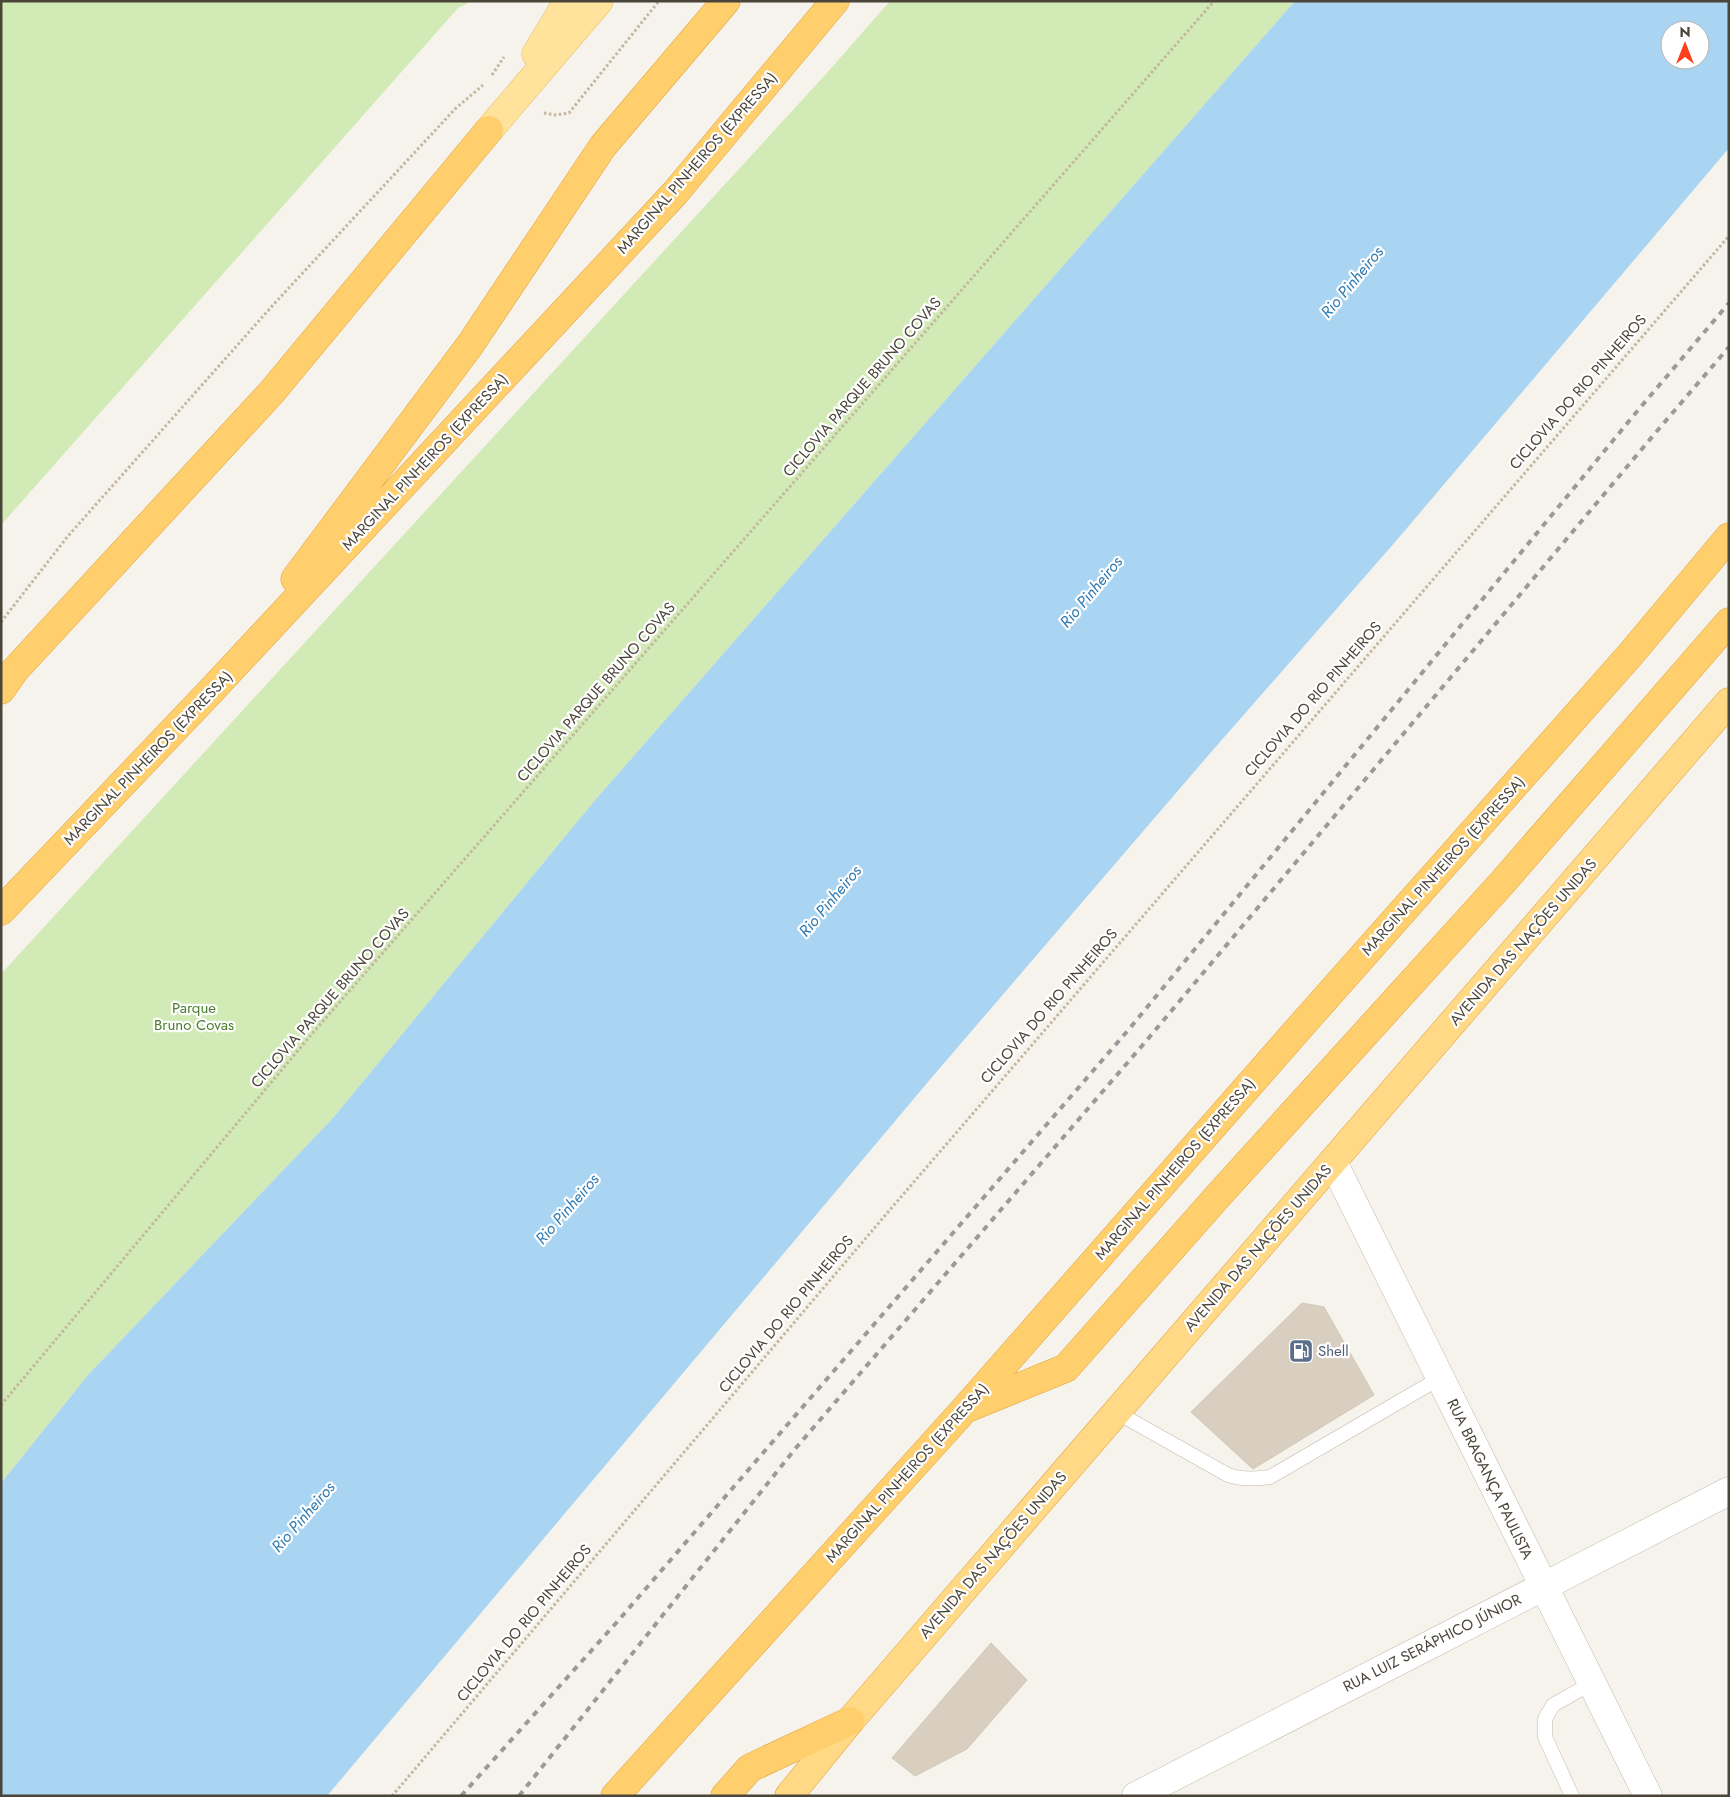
<svg xmlns="http://www.w3.org/2000/svg" width="1730" height="1797" viewBox="0 0 1730 1797" font-family="Jost,sans-serif">
<style>
.green{fill:#d2eab5}
.water{fill:#a9d4f2;fill-rule:evenodd}
.building{fill:#d8cfc1;stroke:#d3c7b4}
.lines{fill:none;stroke-linecap:round;stroke-linejoin:round}
.service-casing{stroke:#c2bbae;stroke-width:15}
.minor-casing{stroke:#c2bbae;stroke-width:29}
.primary-casing{stroke:#e6c16a;stroke-width:29}
.trunk-casing{stroke:#e0a43c;stroke-width:29}
.motorway-casing{stroke:#e0a43c;stroke-width:29}
.path{stroke:#c4b79f;stroke-width:3;stroke-dasharray:2.5 2.5;stroke-linecap:butt}
.service{stroke:#fff;stroke-width:14}
.minor{stroke:#fff;stroke-width:28}
.primary{stroke:#ffe39c;stroke-width:28}
.trunk{stroke:#ffd985;stroke-width:28}
.motorway{stroke:#ffcf6e;stroke-width:28}
.rail{stroke:#9a9a9a;stroke-width:4;stroke-dasharray:6 6;stroke-linecap:butt}
.labels{text-anchor:middle;dominant-baseline:central;stroke-width:4.5;stroke-linejoin:round;paint-order:stroke}
.street-label{font-size:15px;fill:#4b4439;stroke:#fff}
.park-label{font-size:15px;fill:#4a7f2a;stroke:#fff}
.service-label{font-size:15px;fill:#4e5e75;stroke:#fff;text-anchor:start}
.water-label{font-size:16px;font-style:italic;fill:#2e7ab2;stroke:#fff}
</style>
<rect width="100%" height="100%" fill="#f6f3ec"/>
<!-- green -->
<path class="green" d="M1 1H472L458 8 1 525Z
M890 1H1295L596 799 333 1118 88 1375 1 1483V974L826 74Z"/>
<!-- water -->
<path class="water" d="M1295 1H1729V148L1396 541 1206 758 933 1076 327 1796H1V1483L88 1375 333 1118 596 799ZM1670 30H1700V60H1670Z"/>
<!-- building -->
<path class="building" d="M1302 1303 1324 1307 1374 1395 1253 1469 1191 1412Z
M991 1643 1027 1680 967 1749 915 1776 892 1758Z"/>
<g class="lines">
<defs>
<path id="service" d="M1116 1412 1228 1475C1242 1480 1256 1479 1270 1477L1440 1378
M1572 1796 1545 1737V1719L1553 1705 1592 1683"/>
<path id="minor" d="M1333 1162 1648 1796
M1136 1796 1729 1491"/>
<path id="primary" d="M536 54 568 1
M489 130 599 1"/>
<path id="trunk" d="M789 1796 850 1721 1729 702"/>
<path id="motorway" d="M295 579 470 345 603 146 726 1
M1 690 15 670 271 393 489 130
M1 911 209 693 675 193 835 1
M970 1407 1066 1368 1218 1196 1502 883 1729 622
M615 1796 964 1410 1308 1018 1630 655 1729 537
M725 1796 750 1768 850 1721"/>
</defs>
<!-- service casing -->
<use href="#service" class="service-casing"/>
<!-- minor casing -->
<use href="#minor" class="minor-casing"/>
<!-- primary casing -->
<use href="#primary" class="primary-casing"/>
<!-- trunk casing -->
<use href="#trunk" class="trunk-casing"/>
<!-- motorway casing -->
<use href="#motorway" class="motorway-casing"/>
<!-- path -->
<path class="path" d="M492 75 504 57
M544 113 556 115 569 113 659 1
M1 622 68 536 273 305 455 109 483 85
M1 1405 311 1035 1214 1
M392 1796 888 1212 1729 236"/>
<!-- service -->
<use href="#service" class="service"/>
<!-- minor -->
<use href="#minor" class="minor"/>
<!-- primary -->
<use href="#primary" class="primary"/>
<!-- trunk -->
<use href="#trunk" class="trunk"/>
<!-- motorway -->
<use href="#motorway" class="motorway"/>
<!-- rail -->
<path class="rail" d="M461 1796 617 1622 1130 1028 1634 415 1729 303
M519 1796 795 1449 1147 1040 1657 431 1729 347"/>
</g>
<!-- icons -->
<defs>
<symbol id="fuel-square" viewBox="-11 -11 22 22"><rect x="-9" y="-9" width="18" height="18" rx="4" fill="#5c6f8a" stroke="#fff"/><path d="M-5.5-6h7V0h2V4h1.3V-2.5L3-4.5l.8-.8L6-3V5H2.5V1h-1V6h-7ZM-4.2-4.7v3.2H.2V-4.7Z" fill="#fff"/></symbol>
</defs>
<g fill-rule="evenodd">
<use href="#fuel-square" x="1287" y="1337" width="28" height="28"/>
</g>
<g class="labels">
<!-- street labels -->
<g class="street-label">
<text transform="translate(697 163) rotate(-49)">MARGINAL PINHEIROS (EXPRESSA)</text>
<text transform="translate(862 387) rotate(-49)">CICLOVIA PARQUE BRUNO COVAS</text>
<text transform="translate(1578 392) rotate(-49)">CICLOVIA DO RIO PINHEIROS</text>
<text transform="translate(425 462) rotate(-47)">MARGINAL PINHEIROS (EXPRESSA)</text>
<text transform="translate(596 692) rotate(-49)">CICLOVIA PARQUE BRUNO COVAS</text>
<text transform="translate(1313 699) rotate(-49)">CICLOVIA DO RIO PINHEIROS</text>
<text transform="translate(148 758) rotate(-46)">MARGINAL PINHEIROS (EXPRESSA)</text>
<text transform="translate(1443 866) rotate(-48)">MARGINAL PINHEIROS (EXPRESSA)</text>
<text transform="translate(1523 942) rotate(-49)">AVENIDA DAS NAÇÕES UNIDAS</text>
<text transform="translate(330 998) rotate(-49)">CICLOVIA PARQUE BRUNO COVAS</text>
<text transform="translate(1049 1006) rotate(-49)">CICLOVIA DO RIO PINHEIROS</text>
<text transform="translate(1175 1169) rotate(-49)">MARGINAL PINHEIROS (EXPRESSA)</text>
<text transform="translate(1258 1248) rotate(-49)">AVENIDA DAS NAÇÕES UNIDAS</text>
<text transform="translate(786 1314) rotate(-50)">CICLOVIA DO RIO PINHEIROS</text>
<text transform="translate(907 1473) rotate(-48)">MARGINAL PINHEIROS (EXPRESSA)</text>
<text transform="translate(1490 1479) rotate(64)">RUA BRAGANÇA PAULISTA</text>
<text transform="translate(993 1555) rotate(-49)">AVENIDA DAS NAÇÕES UNIDAS</text>
<text transform="translate(524 1623) rotate(-50)">CICLOVIA DO RIO PINHEIROS</text>
<text transform="translate(1432 1643) rotate(-27)">RUA LUIZ SERÁPHICO JÚNIOR</text>
</g>
<!-- park labels -->
<g class="park-label">
<text x="194" y="1008">Parque<tspan x="194" dy="17">Bruno Covas</tspan></text>
</g>
<!-- service labels -->
<g class="service-label">
<text x="1318" y="1351">Shell</text>
</g>
<!-- water labels -->
<g class="water-label">
<text transform="translate(1352 282) rotate(-50)">Rio Pinheiros</text>
<text transform="translate(1091 592) rotate(-50)">Rio Pinheiros</text>
<text transform="translate(830 901) rotate(-50)">Rio Pinheiros</text>
<text transform="translate(567 1209) rotate(-49)">Rio Pinheiros</text>
<text transform="translate(303 1517) rotate(-49)">Rio Pinheiros</text>
</g>
</g>
<!-- border -->
<rect width="1730" height="1797" fill="none" stroke="#4b4439" stroke-width="5"/>
<!-- north arrow -->
<g transform="translate(1685 45)"><circle r="24" fill="#ffffff" stroke="#b7b4b0"/>
<path d="M0-4L9 19L0 12L-9 19Z" fill="#fc3f1d"/>
<text y="-8" font-size="14" font-weight="bold" text-anchor="middle" fill="#4b4439">N</text>
</g>
</svg>
